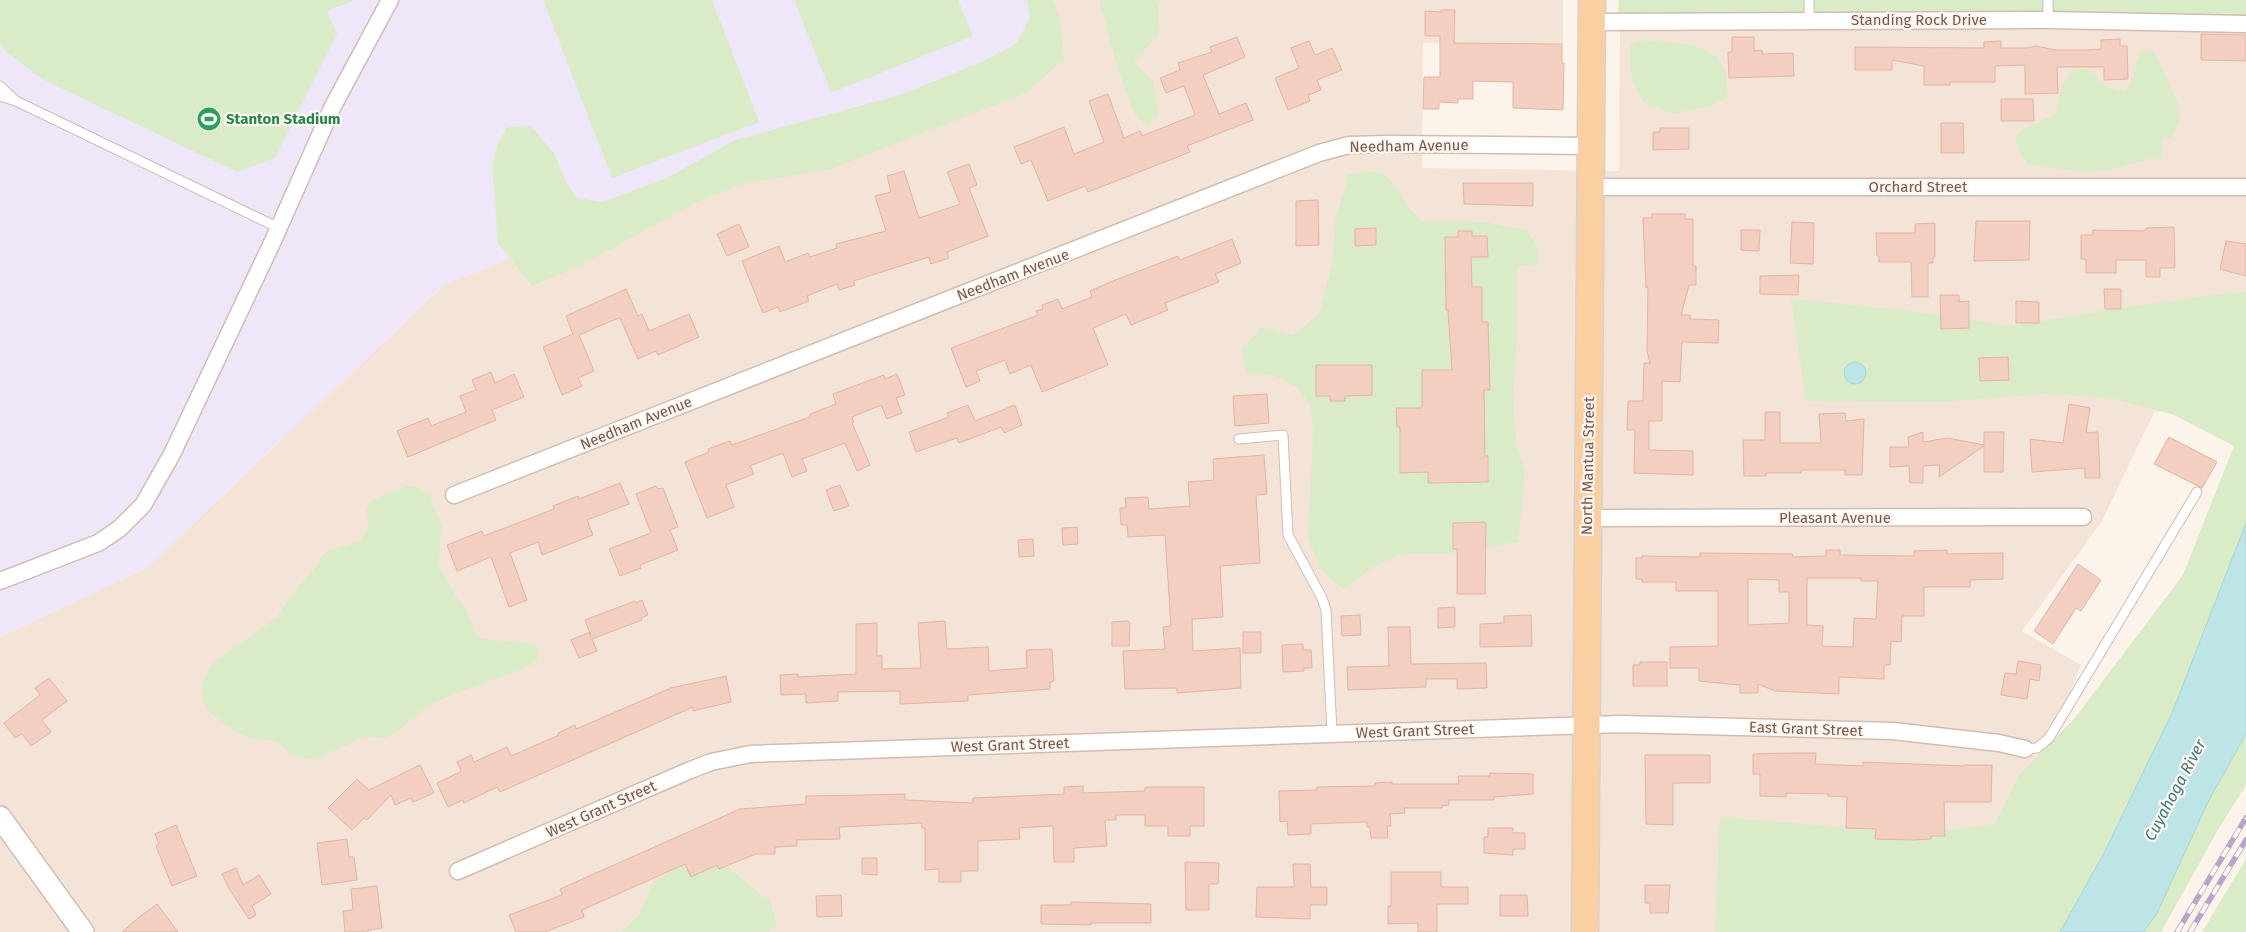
<svg xmlns="http://www.w3.org/2000/svg" width="2246" height="932" viewBox="0 0 2246 932" font-family="'Fira Sans',sans-serif">
<style>
.residential{fill:#f4e4d8}
.education{fill:#f0e6f9}
.green{fill:#daebc7}
.water{fill:#bde5e7;stroke:#a4d6d8}
.building{fill:#f2cfc1;stroke:#e5b3a1;fill-rule:evenodd}
.lines{fill:none;stroke-linecap:round;stroke-linejoin:round}
.service-casing{stroke:#d2bcb1;stroke-width:11}
.minor-casing{stroke:#d2bcb1;stroke-width:19}
.tertiary-casing{stroke:#d2bcb1;stroke-width:24}
.primary-casing{stroke:#d9d0cd;stroke-width:29}
.service{stroke:#fff;stroke-width:9}
.minor{stroke:#fff;stroke-width:16}
.tertiary{stroke:#fff;stroke-width:21}
.primary{stroke:#fad0a3;stroke-width:26}
.rail-casing{stroke:#b5a7c7;stroke-width:5.5}
.rail{stroke:#fff7f0;stroke-width:4;stroke-dasharray:11;stroke-linecap:butt}
.labels{text-anchor:middle;dominant-baseline:central;stroke-width:4.5;stroke-linejoin:round;paint-order:stroke}
.street-label{font-size:15px;fill:#78574c;stroke:#fff7f0}
.leisure-label{font-size:15px;font-weight:bold;fill:#27864d;stroke:#fff7f0;text-anchor:start}
.water-label{font-size:16px;font-style:italic;fill:#40797c;stroke:#fff7f0}
</style>
<rect width="100%" height="100%" fill="#fcf3ea"/>
<!-- residential -->
<path class="residential" d="M1042 0H1563V43H1423L1422 168 1619 171 1620 31 1779 28 2246 31V405L2161 398 2102 521 2022 631 2081 665 1977 932H0V637L148 567 445 284 1059 42Z"/>
<!-- education -->
<path class="education" d="M0 0H1042L1059 42 445 284 148 567 0 637Z"/>
<!-- green -->
<path class="green" d="M0 0H352L353 1 327 11 337 34 275 158 237 172 42 79 5 51 0 42Z
M543 0H712L759 122 612 178Z
M794 0H958L973 36 831 93Z
M1027 0H1053L1060 18 1064 59 1028 92 831 169 745 184 701 200 576 268 532 286 498 243 492 164 497 146 507 127 531 126 554 153 566 182 577 198 602 202 667 178 735 140 900 95 979 63 1016 44 1030 17Z
M1099 0H1163L1158 4 1159 35 1134 61 1153 82 1159 114 1148 128 1134 113 1118 70Z
M1619 0H2246V16L1809 20 1622 13H1618Z
M1643 40C1670 44 1714 39 1725 71 1728 78 1725 89 1728 97L1710 106 1673 114 1644 103C1631 80 1628 71 1631 44Z
M2141 51H2154L2179 106 2180 121 2171 138 2163 140 2162 156 2103 171 2088 173 2027 164 2019 150 2015 136 2023 129 2056 114 2061 89 2070 71 2088 69 2105 86 2124 91 2129 88Z
M1368 171C1390 171 1395 187 1406 203 1410 210 1417 215 1422 221L1487 222 1527 231C1535 242 1541 250 1538 264L1517 267V342L1513 395 1516 444 1525 470 1518 542 1442 554H1404L1376 565 1343 589 1322 571 1308 539 1313 432 1311 406 1297 387 1272 375 1247 374 1241 349 1262 327 1293 335 1319 314 1333 261 1335 222 1348 175Z
M2246 292V523L2172 713 2104 853 2060 932H1715L1720 817 1912 833 1994 825 2019 775 2074 719 2183 575 2234 446 2174 415 2110 398 2045 394 1943 402 1806 401 1791 299 1903 310 2013 326 2127 307 2227 293Z
M407 486H416L430 496 441 526 439 565 454 594 465 607 473 629 477 636 485 639 535 644 539 651 538 659 526 668C494 680 460 690 430 705 416 712 399 735 384 738 378 739 372 735 366 737 350 742 321 760 305 759 293 758 284 745 273 741 267 738 260 740 254 739 240 736 222 723 212 714 196 701 202 677 213 663L277 617 296 589 313 571 323 555 330 550 359 542 365 534 368 526 367 510 369 502Z
M2246 734V785L2219 828 2161 932H2144L2157 913 2209 800Z
M703 846 771 903 777 927 768 932H622L640 914 651 885Z
M2246 859V932H2202Z"/>
<!-- water -->
<path class="water" d="M1844 373a11 11 0 1 1 22 0a11 11 0 1 1-22 0Z
M2246 523V734L2209 800 2157 913 2144 932H2060L2104 853 2172 713Z"/>
<!-- building -->
<path class="building" d="M1441 10H1455L1454 43 1562 44V63H1564L1563 110 1513 108V82L1473 81V99H1458V103L1439 102V109H1423L1424 77H1440V36H1425V11L1441 12Z
M2201 34 2246 35V61L2201 60Z
M1237 37 1245 57 1203 75 1219 114 1246 103 1253 120 1187 146 1190 152 1088 192 1085 186 1048 201 1031 160 1021 164 1014 147 1064 127 1074 154 1104 142 1089 101 1108 94 1124 138 1140 131 1142 136 1195 115 1184 86 1166 93 1160 78 1180 70 1178 63 1212 52 1210 47Z
M1732 37H1754V51L1762 50V54L1793 53 1794 76 1729 78 1728 52H1732Z
M2120 39V46H2127L2128 79 2104 80V67H2057L2058 93 2025 94V65L1995 66V82H1950V85H1924V66L1892 60V70H1855V47L1984 48V42L2001 41V48H2027L2036 46 2056 50H2086L2101 49V40Z
M1309 41 1315 55 1332 48 1342 70 1317 80 1321 90 1308 95 1310 101 1288 110 1275 78 1299 68 1291 48Z
M2001 99H2033L2034 121H2001Z
M1941 123H1963L1964 153H1941Z
M1660 128H1689V149L1653 150V132H1660Z
M969 164 977 185 969 188 988 236 947 252 949 258 931 264 929 257 853 281 855 285 839 290 837 284 807 296 809 301 780 312 778 307 763 313 742 261 779 246 785 262 808 253 810 257 837 248 836 244 886 231 875 196 891 192 887 176 904 171 919 218 960 204 947 172Z
M1463 183H1533V206L1464 204Z
M1318 200 1319 245 1296 246V201Z
M1652 214H1685V219H1693V266H1696V285H1689L1681 315H1690V319L1719 320 1718 343 1682 342 1680 382 1662 381V421H1649V450L1693 451V475L1634 473 1635 430H1627L1628 401H1643L1644 363H1650L1647 351 1648 287 1646 288 1643 218H1652Z
M1976 221H2030L2029 260 1974 261Z
M1792 222 1814 223 1813 264 1790 263Z
M1935 223V257H1933V263H1928V297H1912L1911 262H1879V256H1877L1876 233H1915V224Z
M739 224 749 247 727 256 717 234Z
M2174 227 2175 268H2160V277H2146V260H2116V273H2086V259H2081V235H2093V230L2144 231 2147 228Z
M1376 228V245L1355 246V229Z
M1741 230H1760L1759 251 1741 250Z
M1458 231H1472V236H1487L1488 257H1471L1472 287H1482V322H1488L1490 390H1484L1485 456H1488V482L1428 483V472L1400 473V427H1397L1396 408H1422V370H1452L1448 310H1446L1445 237H1458Z
M1232 239 1241 263 1215 274 1219 282 1165 303 1168 310 1131 325 1126 314 1093 328 1108 365 1042 392 1031 365 1010 374 1005 360 976 371 980 381 966 387 951 348 1038 315 1036 311 1043 309 1042 305 1058 299 1062 309 1092 297 1090 291 1113 281 1178 256 1180 260Z
M2226 241 2246 244V276L2220 269Z
M1799 275 1798 295 1760 294V276Z
M626 289 638 316 642 314 649 331 689 314 699 337 658 355 656 351 638 359 620 318 611 321 579 335 594 371 578 378 582 386 562 395 543 347 573 334 566 316Z
M2104 289H2121V309H2105Z
M1940 295H1959V302L1969 301V328L1941 329Z
M2016 301 2039 302V323H2016Z
M2008 357 2009 380 1980 381 1979 358Z
M1316 365H1372V395L1345 396V401H1330V396H1316Z
M491 372 495 383 514 374 524 397 492 410 496 420 408 457 397 431 428 418 431 426 466 412 460 396 476 390 472 380Z
M897 374 905 395 896 398 902 413 887 419 881 405 852 417 854 422 852 423 870 465 857 471 845 443 802 459 807 471 792 477 783 453 750 466 754 474 726 485 734 507 707 518 685 462 709 452 708 449 730 441 732 445 810 417V414L836 404 833 394 884 375 885 379Z
M1267 394 1269 423 1235 426 1233 396Z
M2069 404 2090 408 2086 433 2098 432 2100 478H2085V468L2032 472 2030 439 2063 443Z
M968 405 975 421 1015 405 1022 425 1004 433 1001 427 959 443 957 438 916 452 909 432 949 417 947 413Z
M1765 412H1780V443H1821L1819 414 1845 413 1846 421 1864 419 1862 475H1845V470H1801V473H1766V476H1744L1743 440H1765Z
M1923 432V442L1948 438 1984 445V432H2004L2003 472H1984V446L1939 477 1940 465 1923 466V483H1910L1909 466 1890 467V447H1909L1908 437Z
M2169 437 2217 462 2202 488 2154 464Z
M1264 455 1267 494 1256 495 1260 563 1220 566 1223 617 1192 619 1193 651 1240 648 1241 688 1177 693V688L1125 689 1123 651 1165 649 1163 627 1171 626 1165 535 1128 537 1127 525H1121L1120 508H1126L1125 498 1148 497 1149 509 1190 506 1188 482 1214 480 1213 459Z
M620 483 629 504 587 520 593 535 542 555 538 542 510 553 527 600 509 607 491 557 457 571 447 545 482 531 484 536 554 509 553 506 578 496 579 499Z
M840 485 849 506 834 511 826 490Z
M656 486 658 489 663 488 678 527 670 530 678 550 640 565 641 568 620 576 609 549 651 533 636 494Z
M1486 522 1485 594H1457V549H1453V523Z
M1077 527 1078 544 1063 545 1062 528Z
M1033 539 1034 556 1019 557 1018 540Z
M1826 550H1840V555L1914 556V551L1947 550V554L2003 553V579L1970 580V587H1924V616H1902L1901 642 1891 641 1890 665H1884V679L1839 677V694L1775 691 1758 684V693H1740V685L1699 681V668H1670V647L1718 646V591H1676V582H1642V579H1636V558H1642V556L1700 557V553L1792 554 1793 557 1826 556ZM1807 578H1861V581H1878L1876 619 1854 618 1853 647 1822 646 1823 626 1807 625ZM1748 579 1779 580V592H1789V623L1748 625Z
M2078 564 2101 580 2081 611 2076 608 2053 644 2034 631Z
M642 600 648 615 641 618 642 620 592 639 597 651 579 658 571 640 590 632 591 637 585 620 635 601 636 603Z
M1455 607V627L1438 628V608Z
M1360 615 1361 635 1342 636 1341 616Z
M1531 615 1532 646 1480 647V624L1504 623V616Z
M945 621 947 649 988 647 989 671 1027 668 1026 650 1052 649 1054 681 1050 682V689L968 695V701L900 704V691L838 692V701L806 703V694L781 695 780 675 798 674V677L856 674V624L877 623V656H882V669L921 668 918 623Z
M1128 621 1130 623 1129 646H1112V622Z
M1388 627H1410L1411 664 1486 663 1487 688 1457 689V679H1426V687L1348 690 1347 667 1389 666Z
M1243 632H1261V653H1243Z
M1303 644V650H1311L1312 668H1304V671L1283 672 1282 645Z
M2018 661 2041 665 2039 681 2030 679 2027 699 2001 695 2005 673 2016 674Z
M1640 662H1667V686H1633V665H1640Z
M726 676 731 702 693 711V707L500 792 497 787 464 803 463 800 448 807 437 783 460 772 461 770 457 762 471 755 474 762 507 747 511 756 559 735 558 733 575 725 576 729 671 688Z
M49 678 67 701 42 720 51 732 31 746 22 734 15 738 4 723 40 695 35 688Z
M1790 753H1816L1815 764 1863 766V762L1964 766V765H1992L1991 802H1944L1945 836H1931V839L1912 840 1875 839 1876 829 1846 828 1847 797 1828 796V794L1786 793V797L1760 796V774H1753V754Z
M1645 755H1710V783H1673V825L1646 824Z
M420 765 434 793 413 802 411 798 395 805 391 795 367 820 364 818 352 830 328 808 357 779 369 790Z
M1490 773 1533 774V794L1494 797V800H1449V805L1442 806V808H1404L1405 813 1390 814 1391 826H1387L1388 838H1371L1370 827H1367V822L1311 824V834L1288 835 1287 821 1280 822 1279 791 1317 790V787L1375 786V783L1392 782V784H1459L1458 776H1490Z
M1083 786V793L1145 791V787H1204V826H1190V836H1168V826H1145V815H1116V820H1105L1107 846 1074 848V862H1054L1053 826 1019 828 1020 839 978 841V871H961V882H939V869L925 870V828H922V823L839 827 840 839 797 840V846L775 847V854H756L719 869 717 865 691 877 685 864 582 910 584 917 545 932H516L509 915 562 895 560 889 740 809 806 804V796L866 795 905 794V800H908L973 803V798L1064 794V787Z
M176 825 197 876 172 886 156 846 159 844 155 834Z
M1488 828H1513V833H1525V849H1513V855L1484 853V837H1488Z
M347 839 349 857H354L357 880 322 885 317 843Z
M862 858H877V875L862 874Z
M1185 862 1219 863 1218 884H1209V910H1186Z
M1293 864H1310L1311 887H1327V905H1310V919L1256 917 1257 887H1294Z
M236 868 243 885 259 875 271 894 252 906 256 915 249 919 228 887 222 874Z
M1391 872H1441V887H1468V904H1437V932H1418V923L1388 924V906H1391Z
M1645 885H1670L1668 913H1650V903H1645Z
M377 886 382 928 368 930V932H345L343 911 353 910 351 889Z
M841 895 842 916 817 917 816 896Z
M1500 895H1527L1528 916H1500Z
M1071 902 1151 904V923H1091V925L1041 924V905H1071Z
M157 904 178 932H122L137 919Z"/>
<g class="lines">
<defs>
<path id="service" d="M1809 20V0
M2048 20V0
M0 86 14 99
M0 96 16 101 279 228
M1239 439 1283 435 1288 535 1322 598 1326 610 1332 734
M2025 749 2037 748 2049 738 2197 492"/>
<path id="minor" d="M1592 22 2048 20 2246 24
M1590 187H2246
M454 495 1319 153 1349 145 1388 144 1590 146
M1587 518 2083 517
M0 581 98 543 119 529 143 505 172 454 272 243 333 106 390 0
M458 871 688 771 711 762 750 754 1621 724 1893 731 1999 743 2025 749"/>
<path id="tertiary" d="M0 817 83 932"/>
<path id="primary" d="M1585 932 1592 0"/>
</defs>
<!-- service casing -->
<use href="#service" class="service-casing"/>
<!-- minor casing -->
<use href="#minor" class="minor-casing"/>
<!-- tertiary casing -->
<use href="#tertiary" class="tertiary-casing"/>
<!-- primary casing -->
<use href="#primary" class="primary-casing"/>
<!-- service -->
<use href="#service" class="service"/>
<!-- minor -->
<use href="#minor" class="minor"/>
<!-- tertiary -->
<use href="#tertiary" class="tertiary"/>
<!-- primary -->
<use href="#primary" class="primary"/>
<defs>
<path id="rail" d="M2177 932 2246 818
M2190 932 2246 840"/>
</defs>
<!-- rail casing -->
<use href="#rail" class="rail-casing"/>
<!-- rail -->
<use href="#rail" class="rail"/>
</g>
<!-- icons -->
<defs>
<symbol id="stadium-disc" viewBox="-11 -11 22 22"><circle r="9.5" fill="#2e9e5b" stroke="#fff7f0"/><path d="M0-5a6.5 5 0 1 0 0 10a6.5 5 0 1 0 0-10ZM-3.5-1.8h7v3.6h-7Z" fill="#fff"/></symbol>
</defs>
<g fill-rule="evenodd">
<use href="#stadium-disc" x="195" y="105" width="28" height="28"/>
</g>
<g class="labels">
<!-- street labels -->
<g class="street-label">
<text x="1919" y="20">Standing Rock Drive</text>
<text transform="translate(1409 146) rotate(-1)">Needham Avenue</text>
<text x="1918" y="187">Orchard Street</text>
<text transform="translate(1013 275) rotate(-21)">Needham Avenue</text>
<text transform="translate(636 423) rotate(-22)">Needham Avenue</text>
<text transform="translate(1588 466) rotate(-89)">North Mantua Street</text>
<text x="1835" y="518">Pleasant Avenue</text>
<text transform="translate(1806 729) rotate(2)">East Grant Street</text>
<text transform="translate(1415 731) rotate(-2)">West Grant Street</text>
<text transform="translate(1010 745) rotate(-2)">West Grant Street</text>
<text transform="translate(601 809) rotate(-24)">West Grant Street</text>
</g>
<!-- leisure labels -->
<g class="leisure-label">
<text x="226" y="119">Stanton Stadium</text>
</g>
<!-- water labels -->
<g class="water-label">
<text transform="translate(2175 790) rotate(-62)">Cuyahoga River</text>
</g>
</g>
</svg>
